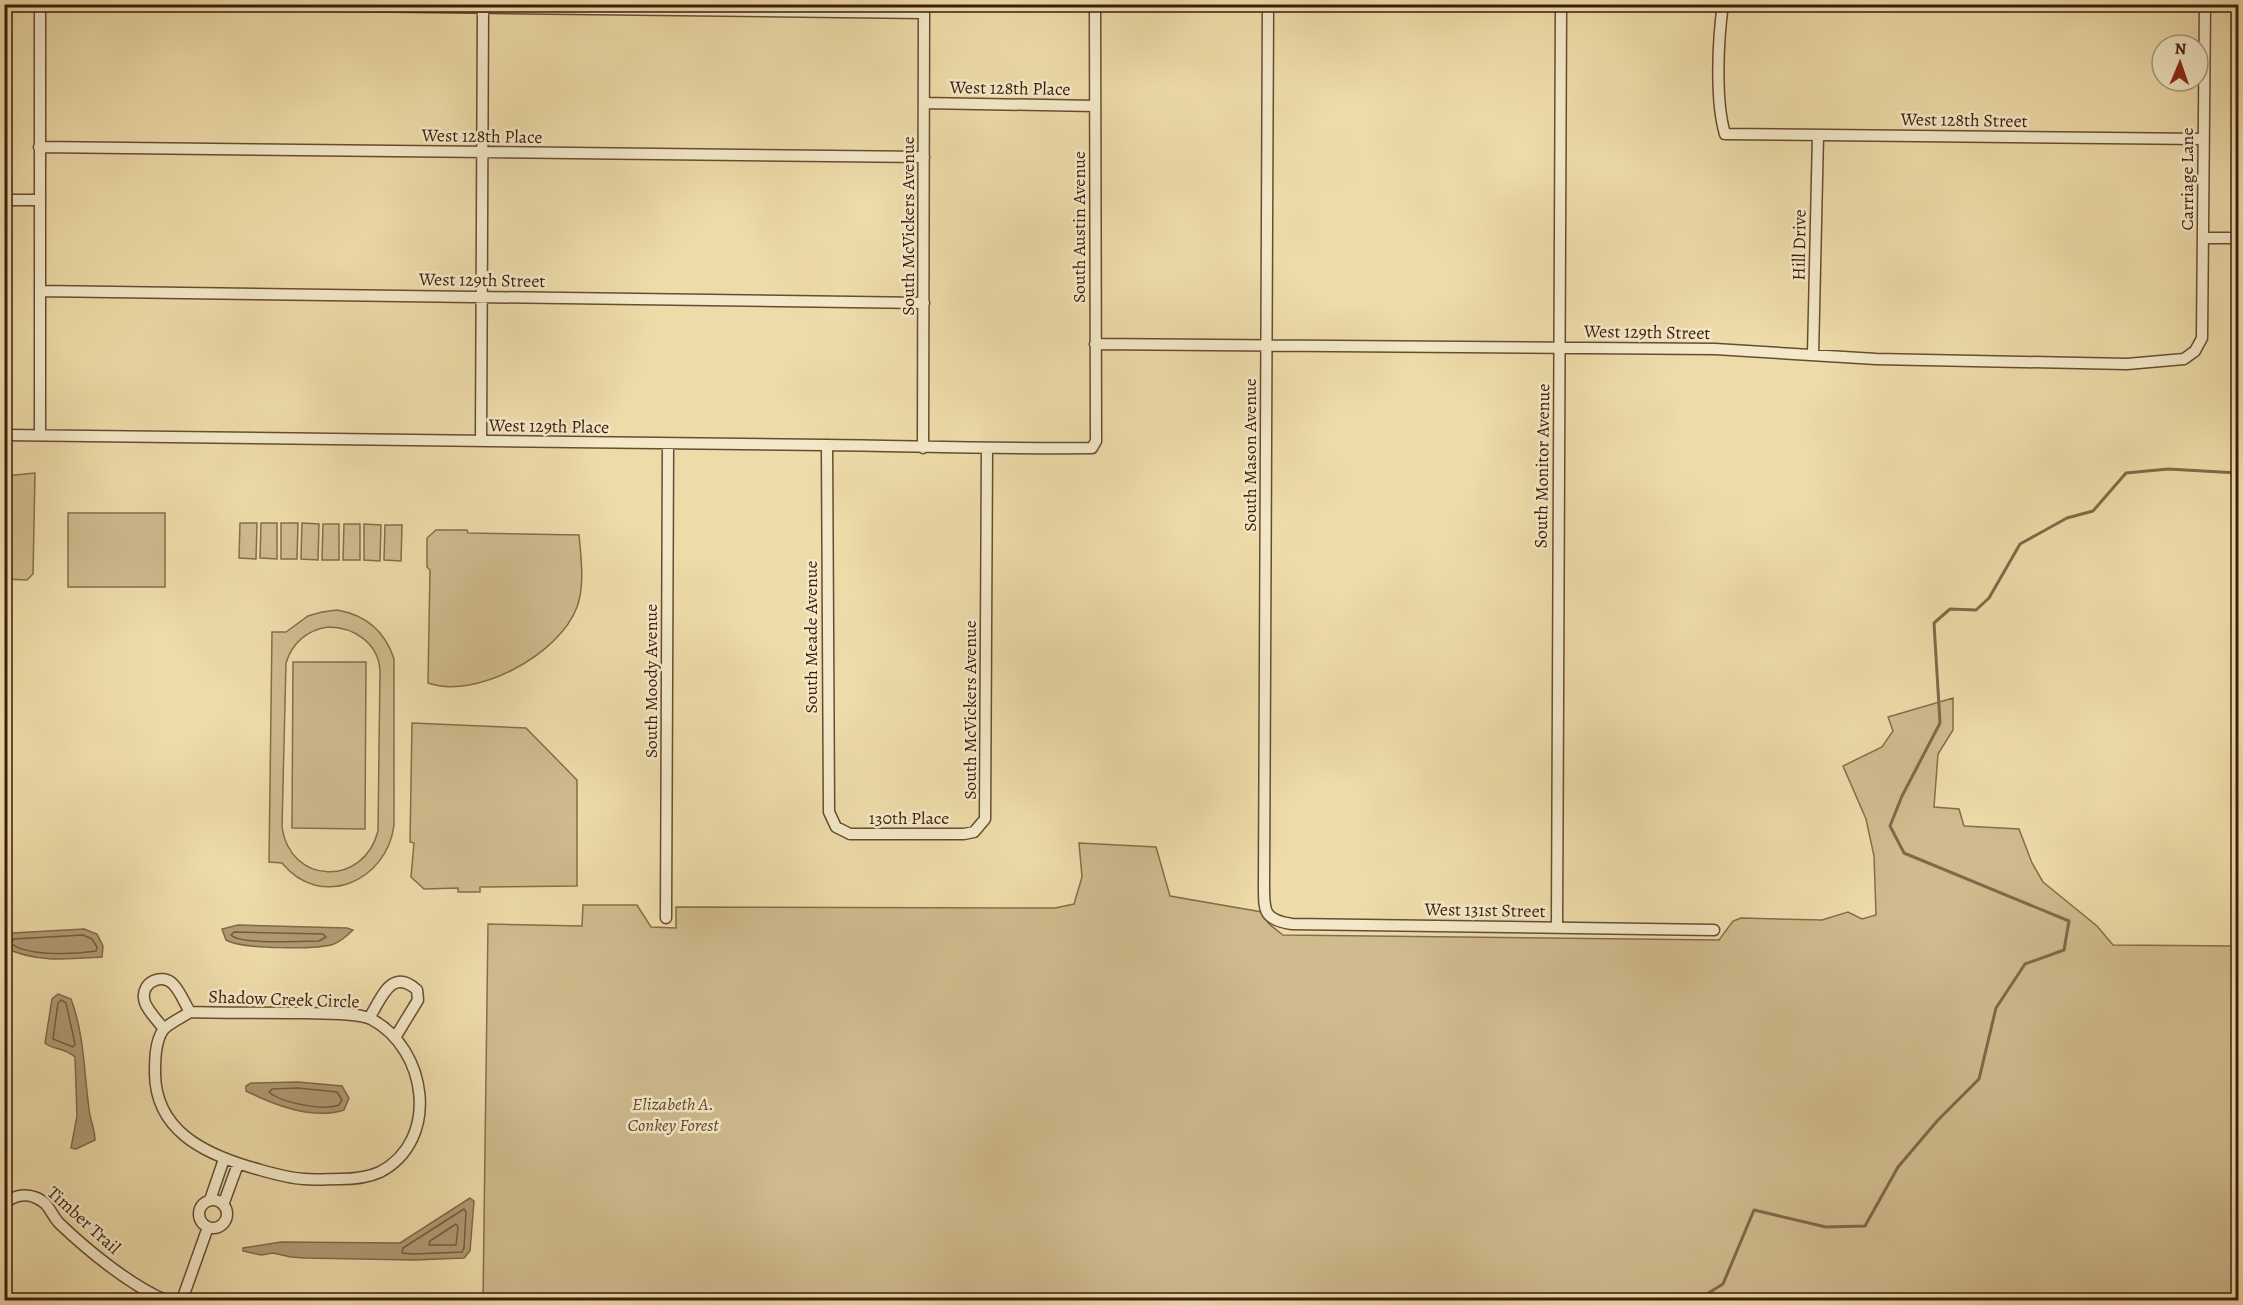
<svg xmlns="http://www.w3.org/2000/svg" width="2243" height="1305" viewBox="0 0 2243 1305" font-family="Alegreya,serif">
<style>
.green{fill:#cfbb8e;stroke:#866c4c;stroke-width:1.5;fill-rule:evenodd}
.water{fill:#b19a73;stroke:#826849;stroke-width:1.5}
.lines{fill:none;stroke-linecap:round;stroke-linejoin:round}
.shore{stroke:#765c3f;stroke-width:1.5}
.stream{stroke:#826849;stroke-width:3}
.street-casing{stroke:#684c32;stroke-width:13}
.street{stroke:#f3e8c7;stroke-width:10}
.labels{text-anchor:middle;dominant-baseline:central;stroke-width:5;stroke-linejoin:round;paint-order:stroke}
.street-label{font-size:18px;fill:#3c1d0b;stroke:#f3e8c7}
.park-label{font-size:18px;font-style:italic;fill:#61442c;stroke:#f3e8c7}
</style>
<rect width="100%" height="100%" fill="#eddba9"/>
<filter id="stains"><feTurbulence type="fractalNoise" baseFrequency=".00333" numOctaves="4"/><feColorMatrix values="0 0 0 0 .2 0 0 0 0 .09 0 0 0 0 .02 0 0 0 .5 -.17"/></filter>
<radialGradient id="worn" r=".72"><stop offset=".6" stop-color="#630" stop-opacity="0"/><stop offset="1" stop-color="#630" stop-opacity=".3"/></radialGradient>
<!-- green -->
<path class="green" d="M35 473 33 574 27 580 5 579V476Z
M68 513H165V587H68Z
M240 523H257L256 559 239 558Z
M261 523H277V559L260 558Z
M281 523H298L297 559H281Z
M302 523 319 524 318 560 301 559Z
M323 524H339V560H322Z
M344 524H360V560H343Z
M364 524 381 525 380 561 364 560Z
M385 525H402L401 561 384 560Z
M436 530H467L468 533 579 535C581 558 585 585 577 607 560 654 476 700 428 683L430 570 427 567V538Z
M337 610C366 615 385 631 394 659V825C387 882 320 910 282 863L269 862 272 632H286L308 616 322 612ZM328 627C354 627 378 643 380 670L378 831C364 887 290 885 282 827L286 663C292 643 307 630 328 627Z
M293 662H366L365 829 292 828Z
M1953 698V730L1938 754 1934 807 1959 809 1964 826 2019 829 2032 863 2043 882 2097 926 2113 945 2238 946V1300H483L488 924 582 926 583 905H637L651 927 676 928V907L1055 908 1074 904 1082 877 1079 843 1156 847 1170 896 1262 912 1269 924 1283 935 1719 940 1733 921 1741 918 1822 920 1848 912 1862 919 1876 915 1874 856 1866 819 1843 766 1882 747 1893 731 1888 717Z
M412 723 526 728 577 780V886L480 887V892H458V888L424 889 411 877 414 843 410 842Z"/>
<!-- water -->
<path class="water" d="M238 925 347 928 353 930C347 936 341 941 334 944 316 950 241 949 226 940L222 929Z
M84 929 97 934 103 946 102 957C70 959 36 963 6 948L5 938 12 933Z
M58 994 71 999C84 1033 84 1072 89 1109 90 1120 95 1129 95 1140L76 1149 71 1148 77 1116 75 1057C64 1047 52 1050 45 1043L52 999Z
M298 1082 342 1086 349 1098 344 1110C314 1120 274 1105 246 1091V1086L251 1083Z
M470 1198 474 1201 470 1251 464 1258 414 1260 305 1258 291 1257 273 1253 261 1255 243 1251V1248L281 1242 400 1243Z"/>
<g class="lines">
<!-- shore -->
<path class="shore" d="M234 932 323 934 326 937 319 941C302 941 240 945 231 935Z
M83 935 92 939 97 947 96 951C76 954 26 957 11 943L14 939Z
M61 1000 66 1003 75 1044 73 1047 53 1039 58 1003Z
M298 1088 337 1092 342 1100 339 1105C323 1111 282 1103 269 1092L272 1089Z
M464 1209 466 1212 464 1248 462 1252 414 1254 402 1253 403 1248Z
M456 1224 458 1227 456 1245H429L430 1241Z"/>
<!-- stream -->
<path class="stream" d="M1697 1300 1723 1284 1754 1210 1826 1227 1865 1226 1898 1167 1938 1120 1979 1079 1996 1008 2025 964 2064 950 2069 921 1904 853 1890 826 1902 796 1940 723 1934 623 1950 609 1976 610 1989 598 2020 544 2067 518 2093 511 2126 473 2168 469 2238 473"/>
<defs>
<path id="street" d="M183 4 924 13
M1268 4 1264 884C1264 911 1263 920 1292 924L1714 930
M1723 4C1718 39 1715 101 1725 134L2203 139
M924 103 1095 106
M39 147 924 157
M4 200H40
M2204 238H2238
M40 291 924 303
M1095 344 1715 349 1876 359 2127 364 2184 359 2195 351 2202 338 2205 4
M1813 355 1818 135
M4 435C278 436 551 444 824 445 914 446 1003 449 1092 448L1096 441 1095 4
M40 435V4
M481 441 483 4
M827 445 829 812 836 827 850 834H964L974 832 985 819 987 449
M923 448 924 4
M666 918 668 445
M1557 927 1561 4
M190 1012C229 1013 269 1013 308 1013 325 1014 356 1012 371 1019 427 1048 441 1140 380 1172 367 1178 353 1179 340 1179 328 1179 315 1180 304 1179 285 1178 268 1172 250 1167 203 1153 156 1130 155 1074 155 1060 155 1042 163 1030 169 1023 183 1017 190 1012Z
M369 1018C382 998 391 967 417 990L418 1000 396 1036
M164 1029C158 1021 144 1007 144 998 142 982 162 973 173 984 180 991 185 1004 190 1012
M210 1200 224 1159
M199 1214a14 14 0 1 1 28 0a14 14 0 1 1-28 0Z
M4 1204C12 1197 23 1193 34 1197 49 1202 50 1213 59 1223 87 1250 130 1285 165 1300
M223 1205 238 1164
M182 1300 208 1227"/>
</defs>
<!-- street casing -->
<use href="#street" class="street-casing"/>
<!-- street -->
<use href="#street" class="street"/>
</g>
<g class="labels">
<!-- street labels -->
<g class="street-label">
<text transform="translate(1010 88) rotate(1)">West 128th Place</text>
<text transform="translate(1964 120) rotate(1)">West 128th Street</text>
<text transform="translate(482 136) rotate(1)">West 128th Place</text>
<text transform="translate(2187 179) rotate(-90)">Carriage Lane</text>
<text transform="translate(908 226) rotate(-90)">South McVickers Avenue</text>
<text transform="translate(1079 227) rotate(-90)">South Austin Avenue</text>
<text transform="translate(1799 245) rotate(-89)">Hill Drive</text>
<text transform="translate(482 280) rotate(1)">West 129th Street</text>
<text transform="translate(1647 332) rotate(1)">West 129th Street</text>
<text transform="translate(549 426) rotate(1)">West 129th Place</text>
<text transform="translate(1250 455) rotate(-90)">South Mason Avenue</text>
<text transform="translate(1542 466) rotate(-89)">South Monitor Avenue</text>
<text transform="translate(811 637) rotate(-90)">South Meade Avenue</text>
<text transform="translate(651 681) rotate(-90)">South Moody Avenue</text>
<text transform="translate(970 710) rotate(-90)">South McVickers Avenue</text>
<text x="909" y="818">130th Place</text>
<text transform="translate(1485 910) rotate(1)">West 131st Street</text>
<text transform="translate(284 999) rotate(2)">Shadow Creek Circle</text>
<text transform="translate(84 1220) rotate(42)">Timber Trail</text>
</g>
<!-- park labels -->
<g class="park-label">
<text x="673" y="1104">Elizabeth A.<tspan x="673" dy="21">Conkey Forest</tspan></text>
</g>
</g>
<!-- margin -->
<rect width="2243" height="1305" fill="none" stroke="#eddba9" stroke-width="24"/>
<rect x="6" y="6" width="2231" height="1293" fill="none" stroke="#3c1d0b" stroke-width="3"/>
<rect x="12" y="12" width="2219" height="1281" fill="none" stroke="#3c1d0b" stroke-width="1.5"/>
<!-- north arrow -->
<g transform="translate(2180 63) rotate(2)"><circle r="28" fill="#f3e8c7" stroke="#aa977c" stroke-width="1.5"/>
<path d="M0-4.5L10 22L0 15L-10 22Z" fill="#8f2418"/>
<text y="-9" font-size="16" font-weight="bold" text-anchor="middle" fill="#3c1d0b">N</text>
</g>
<rect width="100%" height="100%" filter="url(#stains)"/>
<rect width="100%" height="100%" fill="url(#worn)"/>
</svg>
